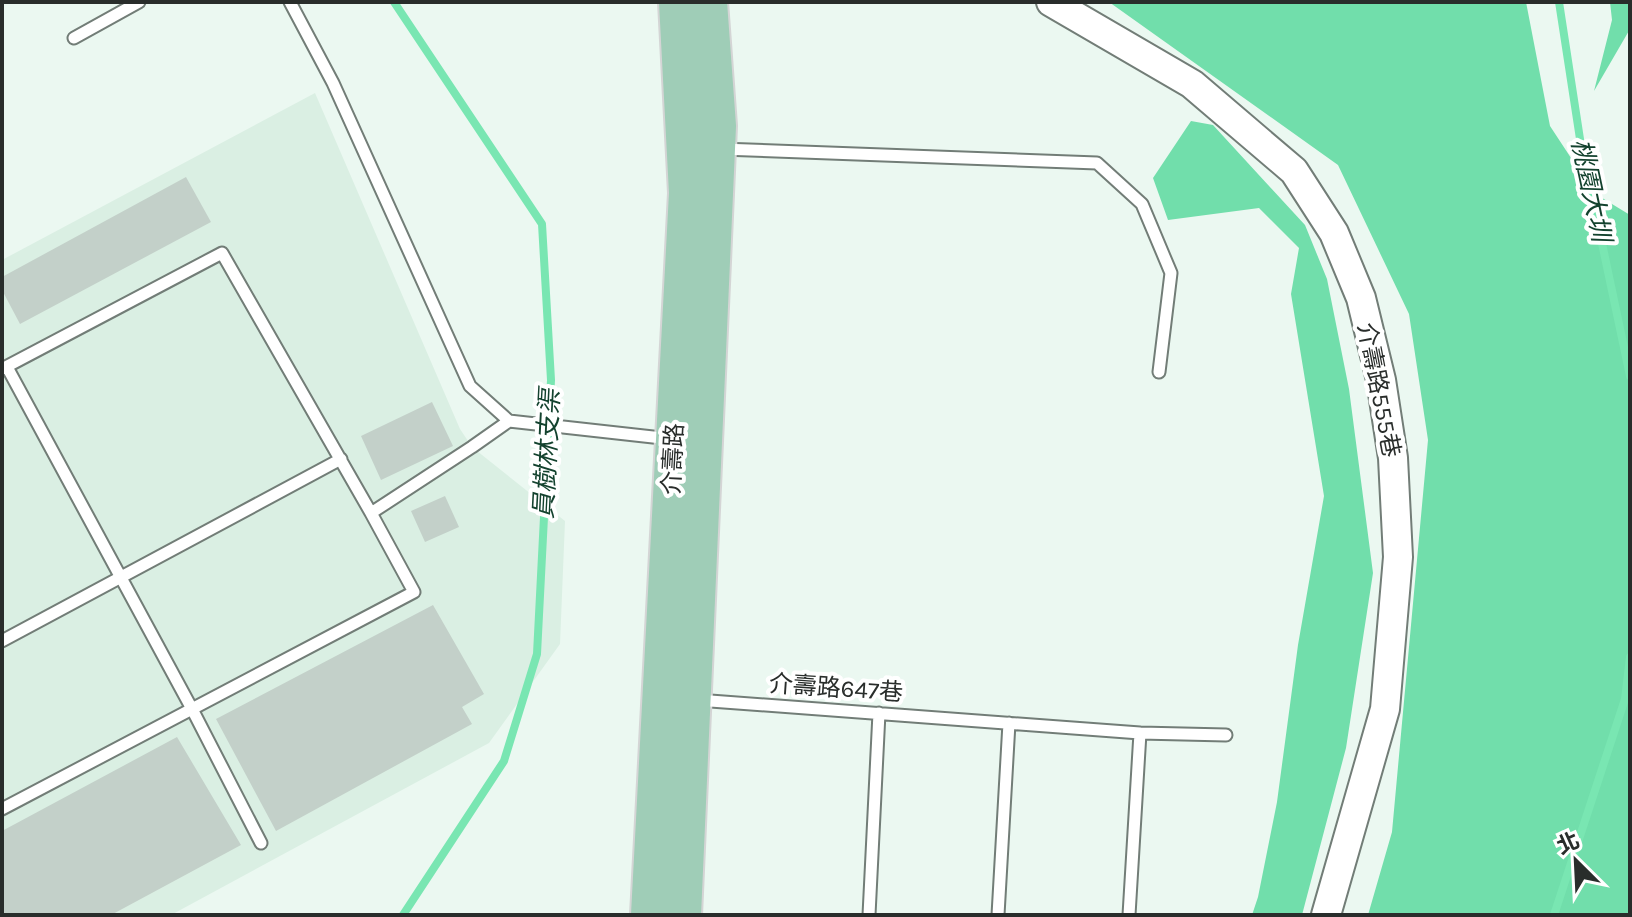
<svg xmlns="http://www.w3.org/2000/svg" width="1632" height="917" viewBox="0 0 1632 917" font-family="Karla,'Noto Sans TC',sans-serif">
<style>
.built{fill:#daefe3}
.forest{fill:#71deab}
.lines{fill:none;stroke-linecap:round;stroke-linejoin:round}
.stream{stroke:#79e6b2;stroke-width:8}
.building{fill:#c3d0c9}
.service-casing{stroke:#727d77;stroke-width:15}
.tertiary-casing{stroke:#727d77;stroke-width:32}
.primary-casing{stroke:#d4d5d5;stroke-width:40}
.service{stroke:#fff;stroke-width:11}
.tertiary{stroke:#fff;stroke-width:28}
.primary{stroke:#9fcdb7;stroke-width:36}
.labels{text-anchor:middle;dominant-baseline:central;stroke-width:8;stroke-linejoin:round;paint-order:stroke}
.street-label{font-size:24px;fill:#292d2b;stroke:#fff}
.water-label{font-size:26px;font-style:italic;fill:#13422e;stroke:#fff}
</style>
<rect width="100%" height="100%" fill="#ebf8f1"/>
<!-- built -->
<path class="built" d="M315 93 460 429 472 447 565 521 560 644 489 743 171 915H2V260Z"/>
<!-- forest -->
<path class="forest" d="M1109 2H1526L1550 126 1594 193 1630 215V915H1368L1392 832 1428 440 1409 314 1338 165Z
M1610 2H1630V29L1594 91 1612 20Z
M1191 121 1213 125 1305 225 1327 279 1349 389 1373 573 1346 748 1302 915H1252L1258 897 1277 802 1298 645 1324 496 1291 294 1299 248 1259 208 1168 220 1153 178Z"/>
<g class="lines">
<!-- stream -->
<path class="stream" d="M394 2 542 224 551 380 537 654 504 761 403 915
M1559 2 1580 139 1630 376
M1554 915 1625 699 1630 657"/>
</g>
<!-- building -->
<path class="building" d="M186 177 211 222 20 324 2 290V277Z
M432 402 453 446 381 480 361 436Z
M445 496 459 527 425 542 411 511Z
M433 605 484 694 462 707 472 724 276 831 216 719Z
M177 737 241 845 111 915H2V831Z"/>
<g class="lines">
<defs>
<path id="service" d="M290 2 333 83 470 386 509 421 671 439
M74 38 139 2
M721 149 1097 163 1142 204 1171 273 1159 372
M7 367 192 709 261 843
M2 369 222 253 371 513 472 447 509 421
M2 641 341 459
M697 700 1140 733 1129 915
M1140 733 1226 735
M2 809 414 592 371 513
M869 915 879 713
M998 915 1009 723"/>
<path id="tertiary" d="M1051 2 1192 84 1294 171 1334 233 1361 298 1381 380 1393 458 1398 557 1385 709 1326 915"/>
<path id="primary" d="M649 915 687 193 677 2
M683 915 718 126 709 2"/>
</defs>
<!-- service casing -->
<use href="#service" class="service-casing"/>
<!-- tertiary casing -->
<use href="#tertiary" class="tertiary-casing"/>
<!-- primary casing -->
<use href="#primary" class="primary-casing"/>
<!-- service -->
<use href="#service" class="service"/>
<!-- tertiary -->
<use href="#tertiary" class="tertiary"/>
<!-- primary -->
<use href="#primary" class="primary"/>
</g>
<g class="labels">
<!-- street labels -->
<g class="street-label">
<text transform="translate(1379 390) rotate(79)">介壽路555巷</text>
<text transform="translate(673 459) rotate(-87)">介壽路</text>
<text transform="translate(836 688) rotate(4)">介壽路647巷</text>
</g>
<!-- water labels -->
<g class="water-label">
<text transform="translate(1591 190) rotate(78)">桃園大圳</text>
<text transform="translate(547 454) rotate(-87)">員樹林支渠</text>
</g>
</g>
<!-- border -->
<rect width="1632" height="917" fill="none" stroke="#292d2b" stroke-width="8"/>
<!-- north arrow -->
<g transform="translate(1576 861) rotate(336)" stroke="#ffffff" stroke-width="6" paint-order="stroke">
<path d="M0-6L14 30L0 20L-14 30Z" fill="#292d2b"/>
<text y="-12" font-size="22" font-weight="bold" text-anchor="middle" fill="#292d2b">北</text>
</g>
</svg>
